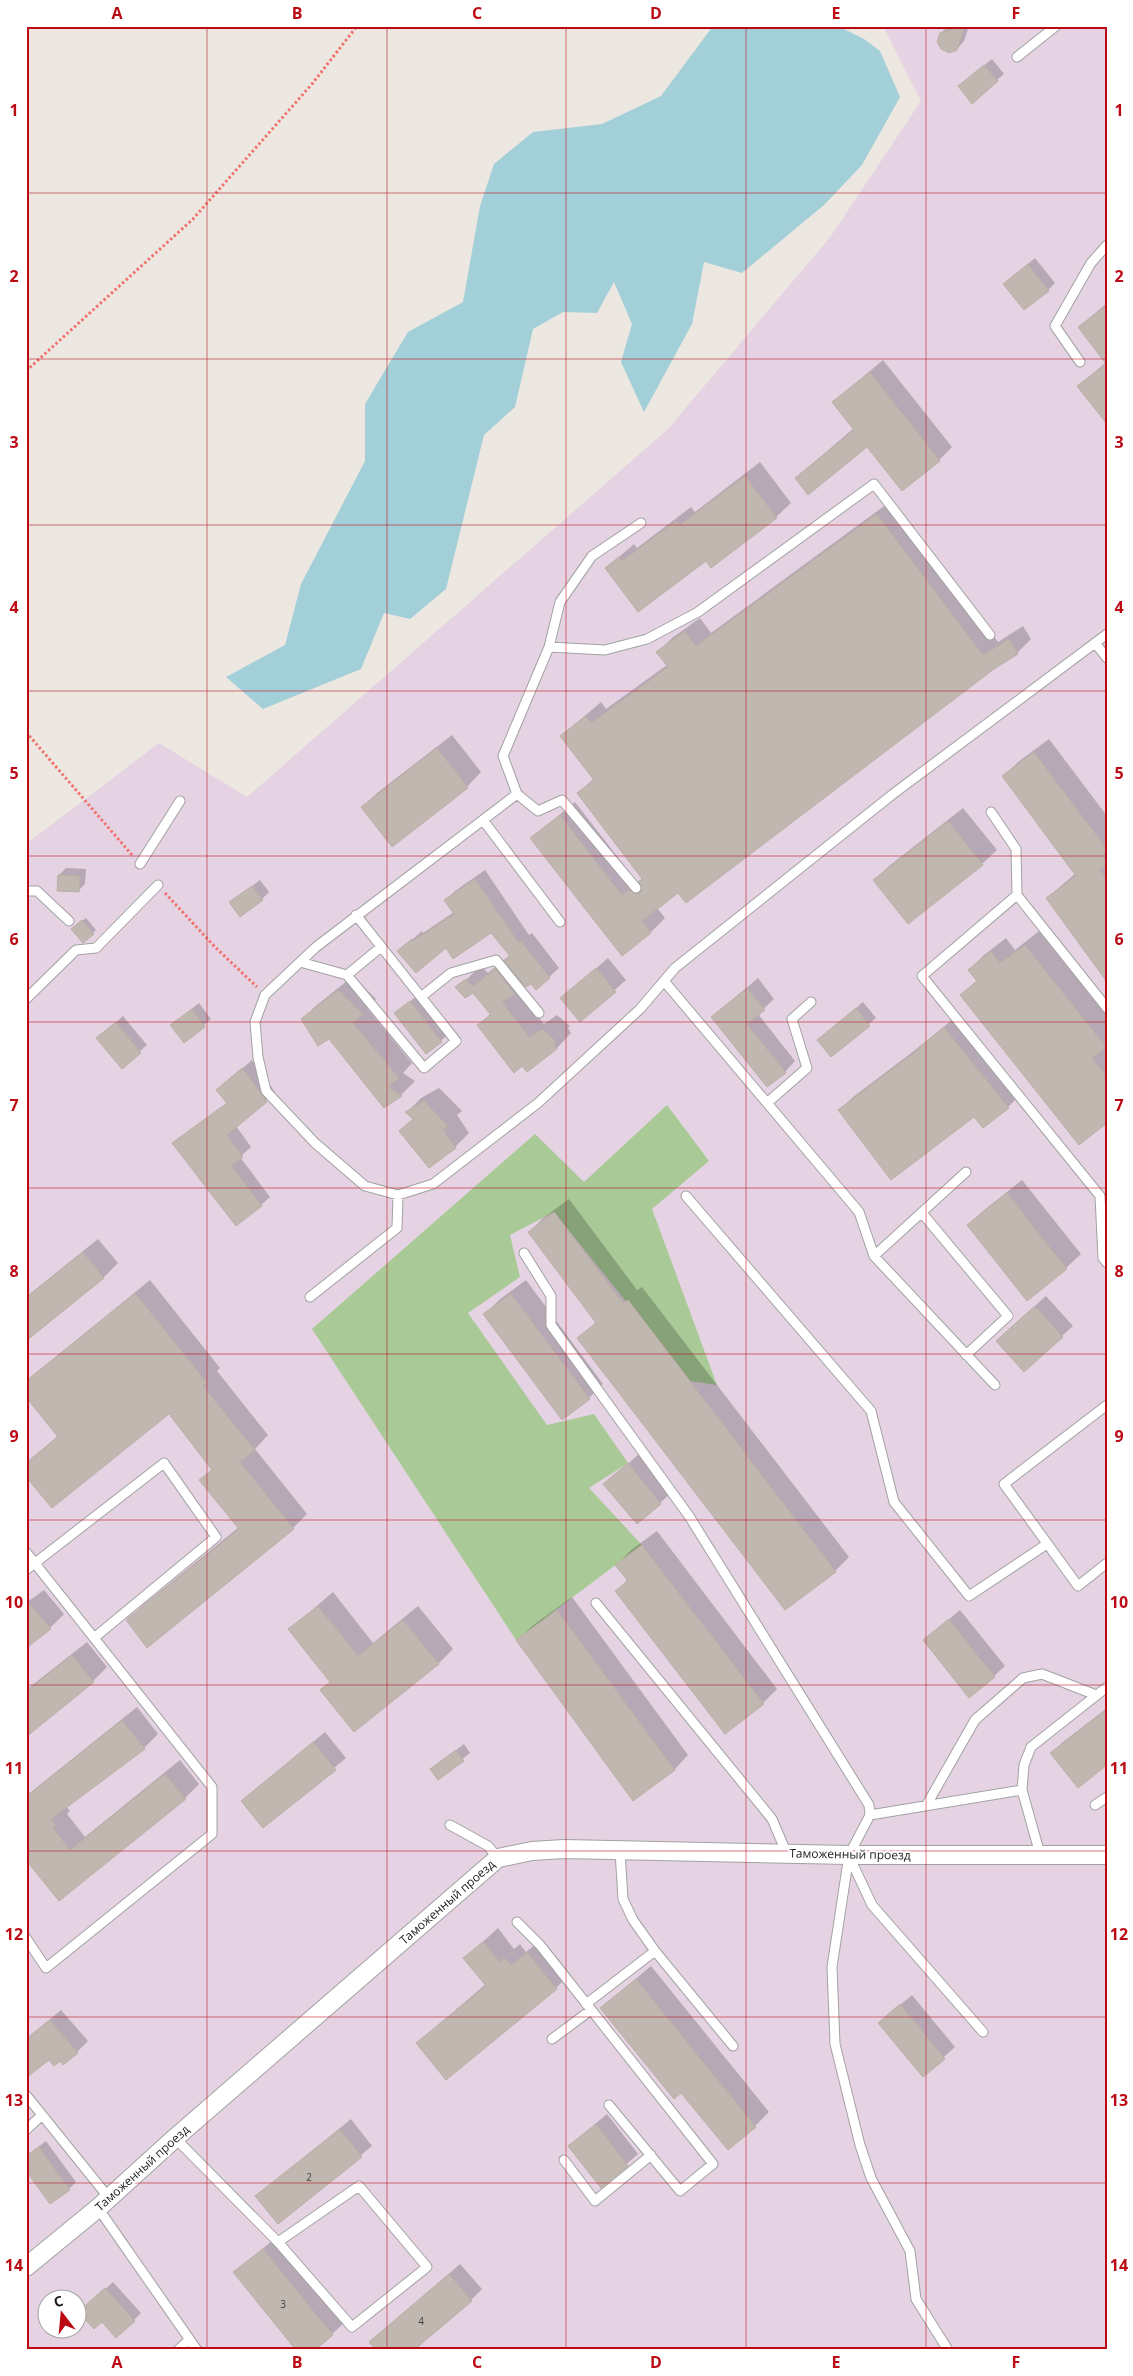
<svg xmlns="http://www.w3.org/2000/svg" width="1133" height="2376" viewBox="0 0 1133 2376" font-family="'Open Sans',sans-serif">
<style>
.industrial{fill:#e5d3e3;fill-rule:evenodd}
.forest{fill:#a9ca97}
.water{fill:#a3cfd8}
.shadow{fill:#0003}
.building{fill:#c0b7b1;stroke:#bdaea4}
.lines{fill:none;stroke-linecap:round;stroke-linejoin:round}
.lane-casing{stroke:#a2a2a2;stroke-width:11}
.street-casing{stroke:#a2a2a2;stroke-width:20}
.path{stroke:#f2726c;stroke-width:3;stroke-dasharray:2.5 2.5;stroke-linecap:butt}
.lane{stroke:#fff;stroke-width:9}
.street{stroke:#fff;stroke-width:18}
.grid{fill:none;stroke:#bc0a15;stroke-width:1;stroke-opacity:0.55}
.labels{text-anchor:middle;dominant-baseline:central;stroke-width:4;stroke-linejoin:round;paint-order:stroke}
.number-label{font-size:10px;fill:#444240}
.street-label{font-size:12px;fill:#1b1b1b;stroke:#fff}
.neatline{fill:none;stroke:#bc0a15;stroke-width:2}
.grid-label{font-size:16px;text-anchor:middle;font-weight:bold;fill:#bc0a15}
</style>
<rect width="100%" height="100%" fill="#ece8e1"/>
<!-- industrial -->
<path class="industrial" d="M883 26H1107V2350H26V844L159 743 247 797 668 429 831 236 921 101ZM48 2298H78V2328H48Z"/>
<!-- forest -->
<path class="forest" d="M667 1105 709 1161 652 1209 717 1385 690 1381 554 1212 510 1235 520 1277 468 1313 547 1425 594 1414 628 1463 589 1488 642 1545 516 1640 312 1329 535 1134 584 1182Z"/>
<!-- water -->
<path class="water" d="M713 26H838L864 39 880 51 900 97 862 165 824 205 742 273 704 262 692 324 644 412 621 362 632 324 614 282 597 313 563 312 533 329 515 407 484 435 446 589 410 619 384 613 361 669 263 709 226 677 285 645 301 584 365 461V404L408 332 463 302 480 206 494 164 533 132 602 124 661 96Z"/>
<!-- shadow -->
<path class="shadow" d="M948 26H969L964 41 957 49 941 33Z
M970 26H987L979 29Z
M992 59 1004 74 997 80H966Z
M1035 258 1055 283 1048 290 1012 277Z
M1107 303V422L1079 386 1106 362 1079 327Z
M883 360 952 447 939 460 867 445 796 478 854 428 833 402Z
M760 462 791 503 776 517 711 566 706 559 606 568 634 544 637 548 691 507 695 512Z
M891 501 998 642 1023 626 1031 639 1017 653 993 668 657 908 665 918 651 932 622 954 532 838 575 802 637 882 643 878 579 793 594 778 561 736 601 702 606 709 667 665 658 652 672 638 700 618 711 633Z
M452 735 481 772 467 787 392 845 363 807 377 793Z
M1049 739 1107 816V979L1047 898 1076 873 1003 777 1018 762Z
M963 808 997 850 982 864 909 922 875 880 889 866Z
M66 868 86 869 85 884 78 891 59 875Z
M485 870 529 935 532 933 559 968 549 977 524 983 517 990 544 1024 557 1015 570 1026 568 1028 571 1033 557 1048 527 1070 479 1025 491 1013 473 991 457 988 481 966 488 973 510 955 492 931 446 947 399 951 422 931 423 933 454 912 446 900 455 891Z
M260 880 269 892 262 899 231 902Z
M86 918 96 930 83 941 76 926Z
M1039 931 1107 1016V1121L962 995 977 980 969 970 984 955 1006 938 1015 950Z
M608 958 626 980 580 1020 562 998Z
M353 976 376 999 367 1008 412 1063 403 1073 415 1081 401 1095 384 1106 330 1037 302 1019 317 1005Z
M758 978 774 999 758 1014 795 1061 785 1072 713 1017Z
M418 995 448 1034 441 1041 403 1007Z
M863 1002 876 1018 831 1055 819 1040Z
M199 1003 211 1019 185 1041 179 1019Z
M958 1015 1021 1094 1008 1107 983 1127 974 1115 840 1110 853 1097 923 1044Z
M123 1016 147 1045 122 1067 98 1038Z
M252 1060 275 1092 236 1126 251 1147 240 1157 270 1197 261 1205 174 1143 228 1102 218 1090Z
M439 1088 462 1111 457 1115 469 1133 455 1147 407 1112 421 1098Z
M1022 1180 1081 1254 1066 1268 968 1225 983 1211Z
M569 1199 637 1290 642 1287 849 1557 835 1571 579 1338 597 1321 530 1232 543 1218Z
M98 1239 118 1263 104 1277 26 1340V1297Z
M150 1280 220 1368 217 1371 268 1435 255 1449 307 1514 293 1528 127 1621 142 1606 239 1527 201 1480 213 1469 169 1412 26 1463 59 1435 26 1382Z
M526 1280 603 1384 589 1398 484 1315 499 1300Z
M1046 1296 1073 1326 1062 1336 1008 1330Z
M639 1454 671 1493 660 1503 605 1484Z
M657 1531 777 1689 763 1703 617 1591 628 1579 617 1565 631 1550Z
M44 1590 64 1614 50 1628 26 1603Z
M333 1592 373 1643 418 1606 453 1649 439 1663 354 1731 331 1681 290 1629Z
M572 1597 688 1755 674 1770 517 1641 532 1626Z
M960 1610 1005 1666 994 1676 924 1640Z
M87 1642 107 1667 93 1681 26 1735V1690Z
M137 1707 158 1734 144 1748 66 1806 70 1811 67 1814 85 1837 180 1760 199 1784 185 1798 60 1899 26 1858V1796Z
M1107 1708V1764L1052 1753 1063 1742Z
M325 1732 346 1758 263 1827 242 1801Z
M464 1744 470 1753 438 1778 431 1769Z
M498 1928 514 1949 520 1944 526 1952 542 1939 570 1974 556 1988 417 2043 486 1984 465 1958Z
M651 1966 769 2112 755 2126 601 2008Z
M912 1995 955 2047 923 2076 879 2023Z
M61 2010 88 2041 77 2052 60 2060 49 2058 26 2075V2039Z
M607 2114 638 2154 601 2186 569 2146Z
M351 2119 372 2146 278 2223 257 2196Z
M46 2141 76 2182 69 2189 26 2156Z
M274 2239 343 2324 332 2334 235 2272Z
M460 2264 482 2289 471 2300 412 2350 371 2342Z
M113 2282 141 2313 134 2320 87 2305Z"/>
<!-- building -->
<path class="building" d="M965 26 957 50 949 53 941 49 937 42 940 33Z
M984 65 998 81 972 104 958 86Z
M1028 264 1049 291 1024 310 1003 284Z
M1107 305V424L1077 386 1106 364 1078 327Z
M870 372 940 461 902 491 867 447 808 495 795 478 854 430 832 402Z
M745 476 777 518 711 568 706 561 638 612 605 568 619 557 622 561 676 521 680 525Z
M877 514 983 655 1009 639 1018 654 994 669 686 903 678 893 642 921 651 933 622 956 530 838 560 815 622 895 629 890 637 894 642 891 639 882 643 880 577 793 594 780 560 736 586 716 591 723 668 667 656 652 685 631 696 646Z
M437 748 468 788 392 847 361 807Z
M1034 752 1107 849V864L1099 870 1107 880V982L1046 898 1076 876 1002 776Z
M948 821 983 865 908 924 873 880Z
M58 875 80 876 79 892 57 891Z
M475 879 519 943 522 942 550 978 536 990 531 984 526 987 504 961 510 956 491 933 453 959 446 948 416 973 397 951 412 939 413 941 454 914 444 900Z
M252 886 263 900 240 917 229 902Z
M82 920 94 934 83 943 71 929Z
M1025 945 1106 1047 1092 1058 1107 1077V1123L1079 1145 960 995 977 981 968 970 991 951 1000 963Z
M596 968 616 992 580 1022 560 998Z
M495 969 515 994 502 1002 529 1037 542 1029 556 1041 554 1043 557 1049 527 1072 522 1066 514 1073 477 1025 491 1015 473 993 465 998 455 987 466 979 473 987Z
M747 988 765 1010 747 1024 786 1073 767 1087 711 1017Z
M338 990 363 1014 353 1023 399 1078 388 1087 402 1096 384 1108 329 1039 318 1046 301 1019Z
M410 1001 442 1042 426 1054 394 1013Z
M856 1008 870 1026 831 1057 817 1040Z
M192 1009 205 1027 184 1043 170 1025Z
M116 1022 141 1053 122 1069 96 1038Z
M944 1027 1009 1108 983 1128 974 1117 891 1180 838 1110 919 1049 918 1048Z
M242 1068 267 1102 227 1135 243 1157 231 1165 262 1206 236 1226 172 1143 227 1103 216 1090Z
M424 1101 448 1126 443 1130 456 1148 429 1168 399 1131 413 1119 405 1112Z
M1007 1193 1067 1269 1027 1301 967 1225Z
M554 1212 623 1303 628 1300 836 1572 785 1610 577 1338 596 1323 528 1232Z
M83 1252 104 1278 26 1341V1298Z
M135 1293 207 1383 203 1386 255 1450 240 1462 294 1529 147 1648 126 1620 239 1529 199 1480 212 1470 169 1414 52 1508 26 1477V1463L58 1437 26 1397V1381Z
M511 1294 590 1399 562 1420 483 1314Z
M1035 1306 1063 1337 1024 1372 996 1341Z
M628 1463 661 1504 637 1524 603 1484Z
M642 1545 764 1704 725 1734 615 1591 628 1581 615 1565Z
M26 1599 51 1629 26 1648Z
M318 1606 358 1656 403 1620 439 1664 354 1732 320 1690 330 1682 288 1629Z
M557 1610 675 1770 633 1801 516 1640Z
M949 1619 995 1677 969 1698 923 1640Z
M72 1655 94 1682 26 1737V1692Z
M1107 1709V1765L1078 1788 1050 1753Z
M122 1720 145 1749 51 1819 56 1826 53 1828 70 1850 165 1774 186 1799 59 1901 26 1860V1797Z
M313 1742 336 1770 263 1828 241 1801Z
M456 1750 464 1761 438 1780 430 1769Z
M483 1942 500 1962 505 1958 511 1965 527 1952 557 1989 446 2080 416 2043 486 1986 463 1958Z
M636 1979 756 2127 728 2150 681 2093 674 2099 600 2008Z
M900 2004 945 2059 923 2077 878 2023Z
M50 2020 78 2053 63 2065 60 2061 54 2066 49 2060 26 2078V2039Z
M596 2124 628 2166 601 2188 568 2146Z
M340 2129 362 2157 278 2224 255 2196Z
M39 2147 70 2190 50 2204 26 2171V2156Z
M263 2249 333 2335 315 2350H296L233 2272Z
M449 2274 472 2301 414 2350H376L369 2342Z
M105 2288 135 2321 116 2338 102 2322 94 2329 78 2312Z"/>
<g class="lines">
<defs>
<path id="lane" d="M1017 57 1056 26
M1080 362 1055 326 1091 263 1107 245
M641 523 592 556 560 602 549 647 503 756 517 794 316 947 265 995 255 1022 258 1057 266 1091 315 1143 365 1186 398 1195 433 1184 538 1103 640 1009 675 968 893 794 1107 634
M1095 643 1107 658
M549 647 605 650 647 639 698 612 874 484 990 635
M517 794 538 811 562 800 636 888
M991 812 1016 849 1017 895 1107 1008
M483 820 560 922
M140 864 180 801
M26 891H37L69 921
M1017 895 922 976 1100 1196 1103 1258 1107 1263
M300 962 347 975 424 1068 456 1041 356 915
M347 975 381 947
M664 981 859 1212 874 1256 995 1385
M421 997 451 973 496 960 539 1013
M26 999 76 950 96 948 158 885
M767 1103 807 1068 792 1019 811 1002
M686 1196 871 1411 894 1502 969 1596 1047 1544
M922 1213 1008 1316 966 1355
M524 1253 551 1296V1325L689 1516 869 1805 870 1815 849 1855 832 1967 835 2044 860 2145 871 2178 910 2251 916 2299 948 2350
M874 1256 966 1172
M310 1297 397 1228 398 1195
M1107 1405 1004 1484 1078 1586 1107 1563
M26 1552 212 1787V1834L46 1968 26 1938
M26 1570 164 1463 216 1537 94 1638
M596 1603 772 1819 787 1854
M1095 1805 1107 1797
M926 1806 975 1720 1023 1678 1042 1674 1096 1695
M870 1815 1022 1790
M450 1825 488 1846 498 1858
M1040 1854 1022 1790 1024 1765 1031 1747 1107 1687
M849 1856 872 1905 983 2032
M517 1922 540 1945 713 2164 680 2191 609 2105
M655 1951 733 2046
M586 2004 655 1951 633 1920 623 1899 620 1851
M552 2039 591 2010
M26 2095 109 2198
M26 2130 42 2115
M175 2138 278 2242 352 2327 427 2267 359 2186 278 2242
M564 2160 595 2201 651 2155
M98 2208 197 2350
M178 2350 189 2340"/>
<path id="street" d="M26 2267 98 2208 175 2138 498 1858 532 1851 564 1849 849 1855H1107"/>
</defs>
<!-- lane casing -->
<use href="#lane" class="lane-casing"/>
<!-- street casing -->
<use href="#street" class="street-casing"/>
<!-- path -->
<path class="path" d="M26 371 193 219 312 84 357 26
M26 732 132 855
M165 893 215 947 257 987"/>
<!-- lane -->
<use href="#lane" class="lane"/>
<!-- street -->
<use href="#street" class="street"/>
</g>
<!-- grid -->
<path class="grid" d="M207 26V2350M387 26V2350M566 26V2350M746 26V2350M926 26V2350M26 193H1107M26 359H1107M26 525H1107M26 691H1107M26 856H1107M26 1022H1107M26 1188H1107M26 1354H1107M26 1520H1107M26 1685H1107M26 1851H1107M26 2017H1107M26 2183H1107"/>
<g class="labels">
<!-- number labels -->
<g class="number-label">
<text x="309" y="2177">2</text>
<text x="283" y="2304">3</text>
<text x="421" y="2321">4</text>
</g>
<!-- street labels -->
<g class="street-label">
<text transform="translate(850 1854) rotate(1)">Таможенный проезд</text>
<text transform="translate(447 1902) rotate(-41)">Таможенный проезд</text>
<text transform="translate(142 2168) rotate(-42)">Таможенный проезд</text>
</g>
</g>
<!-- border -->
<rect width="1133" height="2376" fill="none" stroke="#ffffff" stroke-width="55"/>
<!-- north arrow -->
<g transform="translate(62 2314) rotate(344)"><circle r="24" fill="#ffffff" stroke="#a4a4a4"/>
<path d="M0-4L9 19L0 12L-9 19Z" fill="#bc0a15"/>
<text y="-8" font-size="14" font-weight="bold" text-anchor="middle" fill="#1b1b1b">С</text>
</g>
<rect x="28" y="28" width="1078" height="2320" class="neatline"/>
<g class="grid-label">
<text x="117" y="19">A</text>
<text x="297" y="19">B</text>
<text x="477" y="19">C</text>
<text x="656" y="19">D</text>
<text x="836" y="19">E</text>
<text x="1016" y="19">F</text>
<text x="14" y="116">1</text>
<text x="1119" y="116">1</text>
<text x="14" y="282">2</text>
<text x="1119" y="282">2</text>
<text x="14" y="448">3</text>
<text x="1119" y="448">3</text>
<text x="14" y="613">4</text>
<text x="1119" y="613">4</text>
<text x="14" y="779">5</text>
<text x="1119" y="779">5</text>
<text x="14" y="945">6</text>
<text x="1119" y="945">6</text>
<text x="14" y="1111">7</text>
<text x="1119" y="1111">7</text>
<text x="14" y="1277">8</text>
<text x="1119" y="1277">8</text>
<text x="14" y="1442">9</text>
<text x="1119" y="1442">9</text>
<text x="14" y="1608">10</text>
<text x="1119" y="1608">10</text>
<text x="14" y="1774">11</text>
<text x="1119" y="1774">11</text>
<text x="14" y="1940">12</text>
<text x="1119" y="1940">12</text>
<text x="14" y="2106">13</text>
<text x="1119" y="2106">13</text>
<text x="14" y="2271">14</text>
<text x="1119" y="2271">14</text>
<text x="117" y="2368">A</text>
<text x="297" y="2368">B</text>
<text x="477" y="2368">C</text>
<text x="656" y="2368">D</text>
<text x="836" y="2368">E</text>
<text x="1016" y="2368">F</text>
</g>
</svg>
